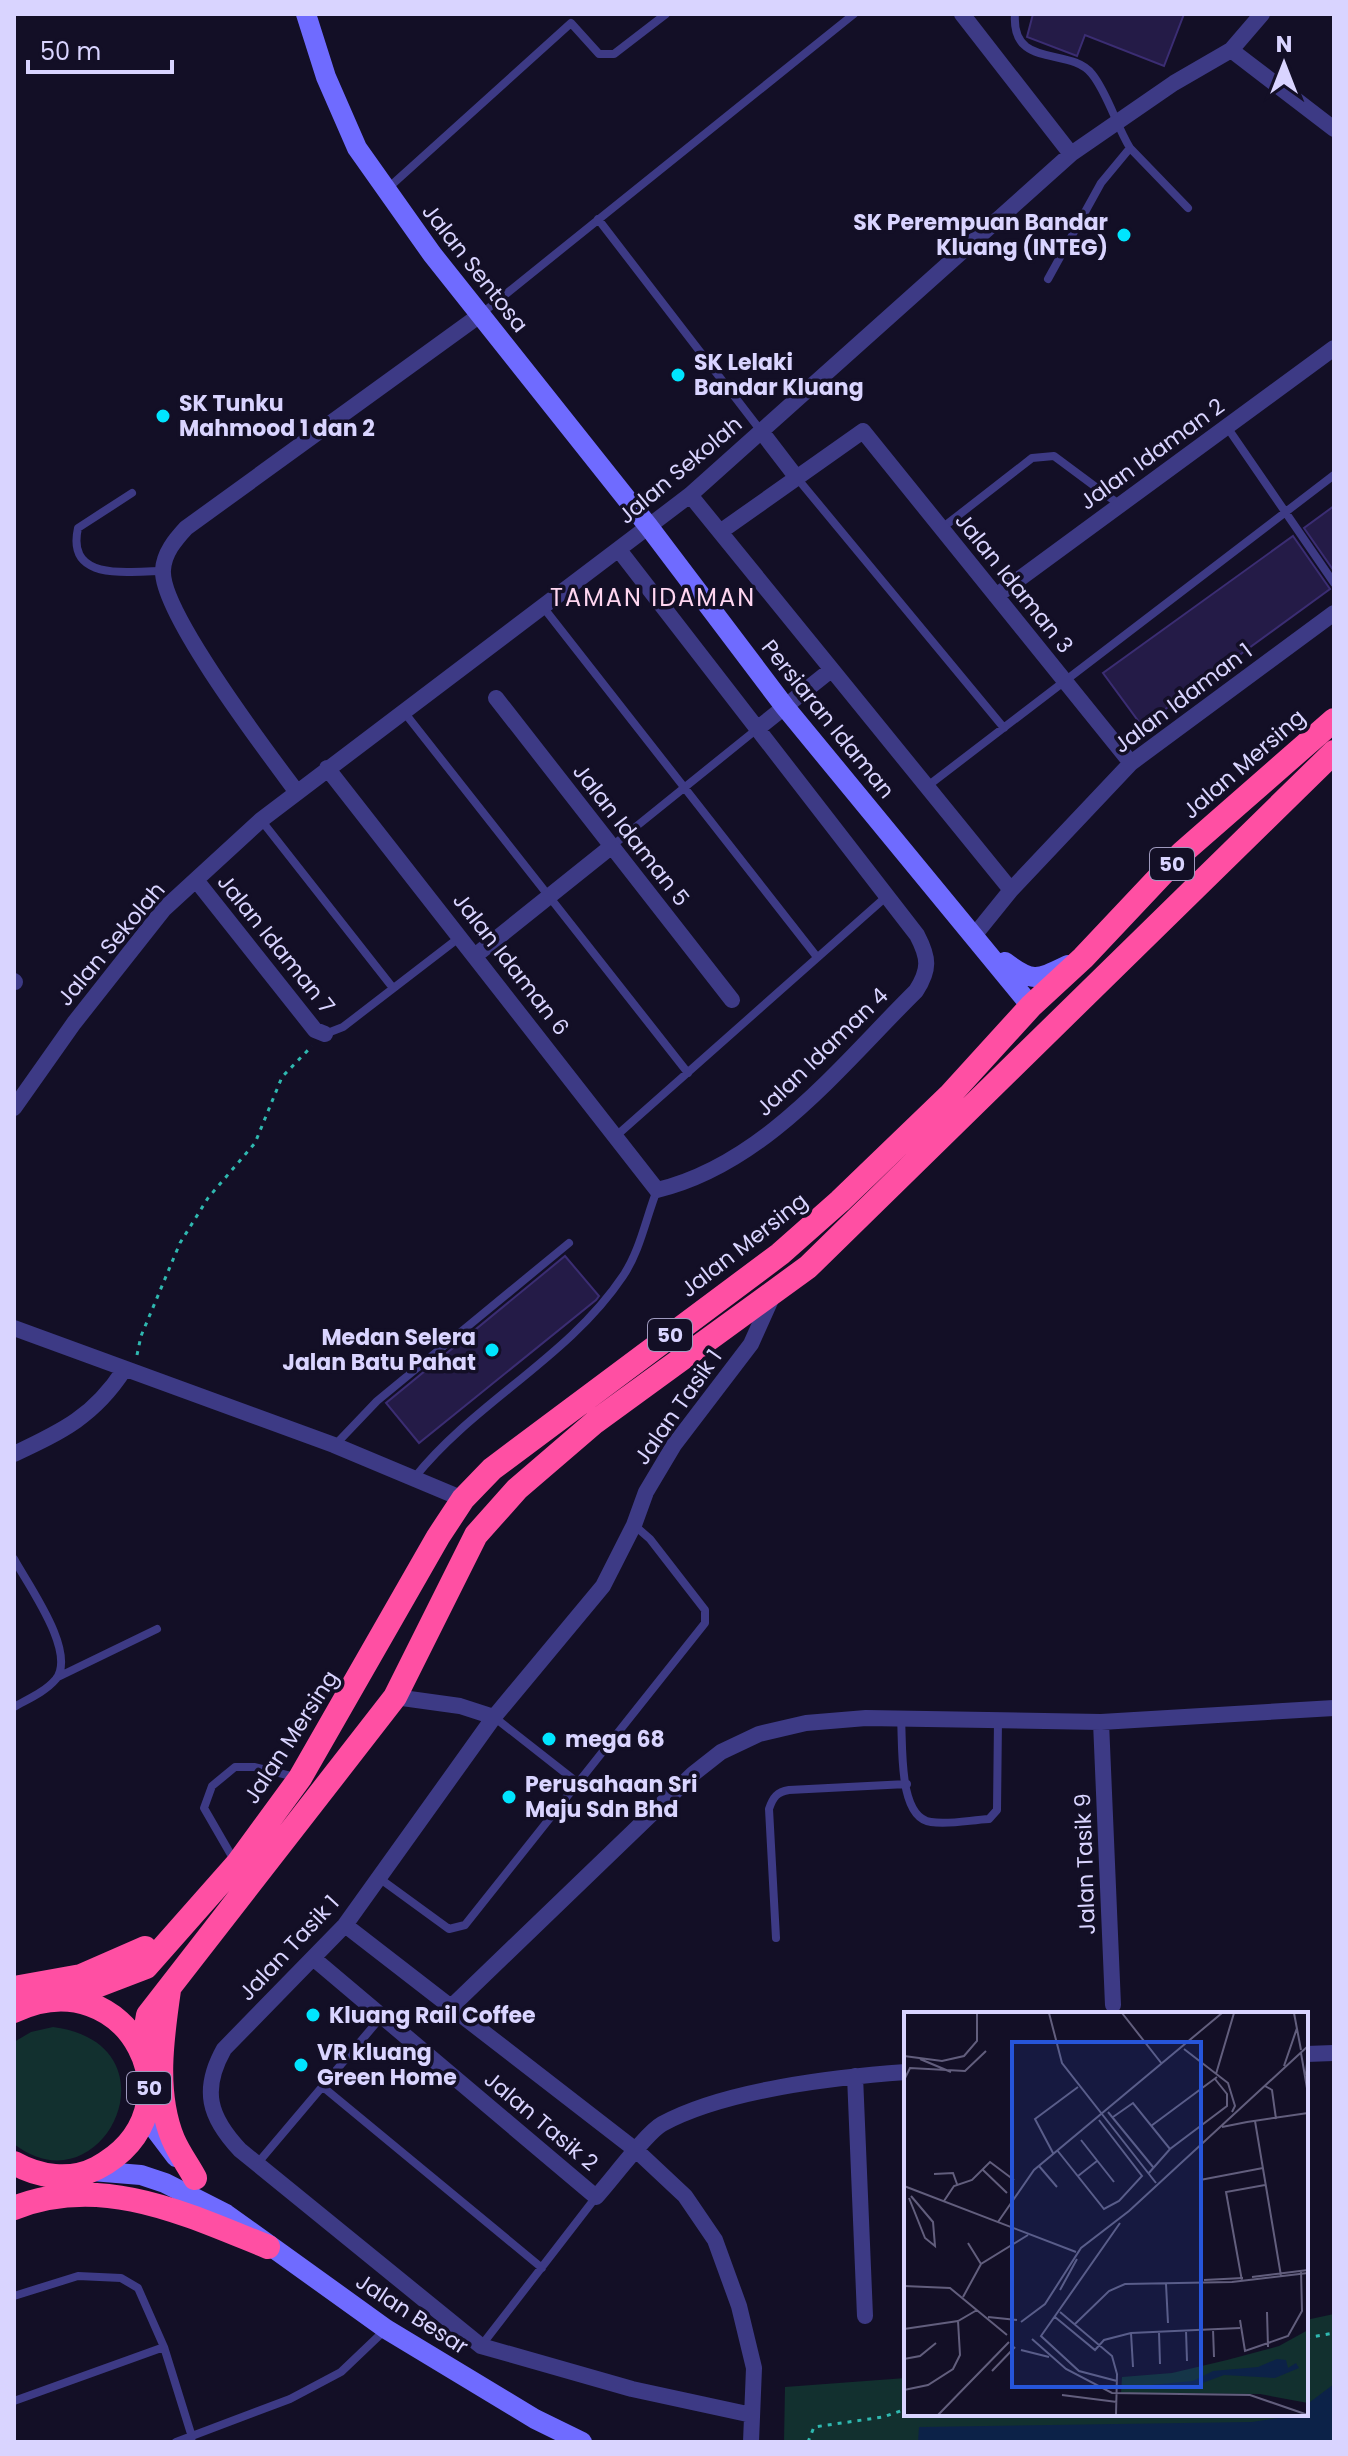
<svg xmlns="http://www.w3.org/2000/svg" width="1348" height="2456" viewBox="0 0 1348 2456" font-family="Poppins,sans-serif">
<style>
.green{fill:#12302f}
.water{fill:#0c2248}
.building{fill:#241b47;stroke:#3b2d73;stroke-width:2}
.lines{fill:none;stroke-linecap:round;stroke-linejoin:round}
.path{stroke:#2fb8b0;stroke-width:3;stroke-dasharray:4 6;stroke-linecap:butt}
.lane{stroke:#3d3a85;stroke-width:8}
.street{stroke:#3d3a85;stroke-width:16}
.secondary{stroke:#6f6bff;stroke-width:20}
.highway{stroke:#ff4fa3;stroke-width:24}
.poi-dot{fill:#00e5ff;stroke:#130f26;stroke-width:3}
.labels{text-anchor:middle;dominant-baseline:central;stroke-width:7;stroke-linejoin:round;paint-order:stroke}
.shield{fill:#130f26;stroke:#9e99be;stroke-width:2}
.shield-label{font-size:20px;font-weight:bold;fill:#d9d4ff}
.poi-label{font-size:22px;font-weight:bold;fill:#d9d4ff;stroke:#130f26;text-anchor:start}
.street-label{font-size:22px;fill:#d9d4ff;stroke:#130f26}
.neighbourhood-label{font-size:24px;letter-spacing:2px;fill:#ffd6f0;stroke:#130f26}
.inset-road{fill:none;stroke:#625e7d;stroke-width:2}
.view{fill:#2655da;fill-opacity:0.15;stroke:#2655da;stroke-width:4}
.inset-edge{fill:none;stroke:#d9d4ff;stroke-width:4}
</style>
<rect width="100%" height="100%" fill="#130f26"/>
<!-- green -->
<path class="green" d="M53 2027C183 2044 103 2213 14 2144V2042L31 2032Z
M1334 2314V2442H784L785 2387 906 2378V2414H1306V2320Z"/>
<!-- water -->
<path class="water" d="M1334 2384V2440L1329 2442H918L919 2427 1252 2422 1306 2414V2405Z"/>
<!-- building -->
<path class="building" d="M1033 14H1184L1164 66 1085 35 1077 56 1027 37Z
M1334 506V571L1304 528Z
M1293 536 1330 589 1142 726 1103 673Z
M565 1256 599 1296 596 1300 419 1443 386 1403Z"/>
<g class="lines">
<!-- path -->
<path class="path" d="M137 1355 141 1336 180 1243 208 1198 255 1143 282 1077 312 1046
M1306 2338 1334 2333
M808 2442 814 2427 883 2417 906 2409"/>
<!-- lane -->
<path class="lane" d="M1015 14C1011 70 1070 46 1092 74 1108 94 1116 125 1130 148L1101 183 1048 279
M1130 148 1188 208
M386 190 571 23 599 54H614L666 14
M598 219 761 431
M481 314 854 14
M1227 427 1334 583
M797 478 1004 728
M132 493 78 528C66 582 127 571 163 571
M942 528 1032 458 1054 456 1120 505
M543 607 817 957
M404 712 688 1073
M925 788 1334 475
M261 820 393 988
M612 846 757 729
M325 1034 343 1027 460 937
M616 1136 887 896
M335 1445 377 1401 569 1243
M415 1477C475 1402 569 1357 623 1276 640 1251 646 1218 657 1190
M14 1559C28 1585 77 1652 56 1679 45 1692 28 1699 14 1707
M58 1677 157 1629
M494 1717 578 1783
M901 1719C903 1746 898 1818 931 1822 949 1825 970 1820 989 1819L997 1810 998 1720
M234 1860 204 1808 212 1786 235 1767H254L295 1777
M379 1878 449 1929 465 1925 705 1623V1610L650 1539 634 1525
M776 1938 769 1809C773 1797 777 1792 789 1790L907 1784
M323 2087 542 2268
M257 2164 382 2016
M14 2296 78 2276 121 2278 138 2288 164 2347 192 2437
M481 2346 596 2197
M14 2401 164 2347
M176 2442 290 2399 341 2372 384 2331"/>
<!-- street -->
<path class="street" d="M962 14 1071 154
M1231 50 1334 129
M761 431 797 478
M690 495 1011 890
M720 532 863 431 1131 763
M996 596 1334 348
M496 698 732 1000
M757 729 831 670
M327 768 657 1190C765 1164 840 1066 916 991 930 969 929 958 917 935L619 550
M296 791C268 753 160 612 163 570 164 553 175 540 186 528L480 315
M196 880 315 1030 325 1034
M973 937 1011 890 1131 763 1334 613
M476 955 612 846
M14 981 15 982
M14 1108 74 1023 164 909 261 820 690 495 1071 154 1174 83 1231 50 1262 14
M14 1328 334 1445 463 1499
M14 1454C63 1431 94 1416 124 1370
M395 1697 460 1706 494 1717
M1101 1722 1113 2005
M345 1925 637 2151 685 2196 715 2240 739 2306 754 2368 751 2442
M313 1958 596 2197C611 2181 646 2133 662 2124 724 2090 835 2077 906 2072
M450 2008 693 1774 721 1752 759 1734 806 1723 866 1718 1101 1722 1334 1708
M1306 2054 1334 2053
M855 2076 865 2316
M752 2415 632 2389 481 2346 240 2150C209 2117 201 2090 224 2049L345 1925 494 1717 603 1586 634 1525 646 1492 674 1445 751 1344 773 1295"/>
<!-- secondary -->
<path class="secondary" d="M306 14 326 77 357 148 432 254 649 527 785 707 1031 1006
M1005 962C1033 983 1037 980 1068 965
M145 2116 176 2157
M92 2171 141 2175 165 2183 226 2214 386 2329 535 2419 582 2442"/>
<!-- highway -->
<path class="highway" d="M14 1988 81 1976 145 1948
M169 1990C162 2038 154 2093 173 2139 179 2153 188 2165 195 2178
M65 1998 146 1967 237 1864 300 1778 438 1537 463 1499 492 1469 780 1254 840 1201 949 1096 1031 1006 1083 958 1182 853 1334 720
M14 2011C128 1957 206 2110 97 2168 70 2182 39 2177 14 2163
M142 2050 148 2015 395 1697 476 1535 517 1489 595 1422 808 1267 1334 752
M14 2208C102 2173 186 2214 268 2247"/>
</g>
<!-- markers -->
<g class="poi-dot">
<circle cx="1124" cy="235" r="8"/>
<circle cx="678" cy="375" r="8"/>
<circle cx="163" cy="416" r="8"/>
<circle cx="492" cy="1350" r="8"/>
<circle cx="549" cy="1739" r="8"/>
<circle cx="509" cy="1797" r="8"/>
<circle cx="313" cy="2015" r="8"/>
<circle cx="301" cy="2065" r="8"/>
</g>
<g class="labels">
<!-- shield labels -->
<g class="shield">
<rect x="1150" y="848" width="44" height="32" rx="6"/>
<rect x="648" y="1319" width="44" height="32" rx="6"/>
<rect x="127" y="2072" width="44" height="32" rx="6"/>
</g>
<g class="shield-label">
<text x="1172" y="864">50</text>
<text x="670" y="1335">50</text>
<text x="149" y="2088">50</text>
</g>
<!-- poi labels -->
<g class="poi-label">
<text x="1108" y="222" text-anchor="end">SK Perempuan Bandar<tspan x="1108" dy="25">Kluang (INTEG)</tspan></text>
<text x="694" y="362">SK Lelaki<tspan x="694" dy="25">Bandar Kluang</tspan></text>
<text x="179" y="403">SK Tunku<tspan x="179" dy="25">Mahmood 1 dan 2</tspan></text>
<text x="476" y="1337" text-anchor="end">Medan Selera<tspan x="476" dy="25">Jalan Batu Pahat</tspan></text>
<text x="565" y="1739">mega 68</text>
<text x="525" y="1784">Perusahaan Sri<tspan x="525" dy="25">Maju Sdn Bhd</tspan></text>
<text x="329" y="2015">Kluang Rail Coffee</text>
<text x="317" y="2052">VR kluang<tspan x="317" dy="25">Green Home</tspan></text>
</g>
<!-- street labels -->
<g class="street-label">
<text transform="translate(475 268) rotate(52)">Jalan Sentosa</text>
<text transform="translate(1152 454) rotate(-36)">Jalan Idaman 2</text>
<text transform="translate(680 470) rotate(-40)">Jalan Sekolah</text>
<text transform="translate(1014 583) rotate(51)">Jalan Idaman 3</text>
<text transform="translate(1183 698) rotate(-37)">Jalan Idaman 1</text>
<text transform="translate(828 719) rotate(51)">Persiaran Idaman</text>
<text transform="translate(1244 764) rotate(-41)">Jalan Mersing</text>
<text transform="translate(631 835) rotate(52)">Jalan Idaman 5</text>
<text transform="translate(111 944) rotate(-50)">Jalan Sekolah</text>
<text transform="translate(276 944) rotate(51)">Jalan Idaman 7</text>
<text transform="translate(511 964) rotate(52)">Jalan Idaman 6</text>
<text transform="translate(822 1052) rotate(-44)">Jalan Idaman 4</text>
<text transform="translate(744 1245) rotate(-38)">Jalan Mersing</text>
<text transform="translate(678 1407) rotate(-55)">Jalan Tasik 1</text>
<text transform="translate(291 1737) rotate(-57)">Jalan Mersing</text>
<text transform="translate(1085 1864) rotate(-92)">Jalan Tasik 9</text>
<text transform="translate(289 1948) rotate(-47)">Jalan Tasik 1</text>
<text transform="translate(541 2121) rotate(40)">Jalan Tasik 2</text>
<text transform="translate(412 2314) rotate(33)">Jalan Besar</text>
</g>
<!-- neighbourhood labels -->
<g class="neighbourhood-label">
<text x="653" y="597">TAMAN IDAMAN</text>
</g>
</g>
<!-- overview -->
<g transform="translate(904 2012)">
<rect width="404" height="404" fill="#130f26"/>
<path d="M404 318V391L356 382 217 381 218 365 268 361 323 348 375 334Z" fill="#12302f"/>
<path d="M373 347 382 348 384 356 392 351 395 356 371 366 320 363 293 373 236 374 289 369 309 359 354 355Z" fill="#0c2248"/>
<path class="inset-road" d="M145 1 158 51 252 171M218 1 258 52M390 1 397 38M280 37 324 71 331 94 328 100M397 41 404 82M0 44 38 49 60 44 73 29V1M16 47 47 60M380 54 393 16M312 62 330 1M402 63 404 39M0 68 6 56 61 59 82 39M361 74 368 78 372 107M204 100 249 155M209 105 229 91 266 137M351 109 377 264M343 110 404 101M247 114 313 65M318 115 343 110M177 128 210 170M153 138 200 197 215 189 238 164 195 108M149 141 131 107 174 75M135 154 153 175M79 158 103 181M30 162 49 161 53 172M244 162 266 137 323 94V82L311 67M174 164 193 149M296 168 359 156M0 174 172 240M5 186 21 226 31 234 29 210 7 184M40 189 50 174 68 168 86 150 110 168M94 210 130 158 318 1M64 231 77 252M348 265 404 258M300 268 339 266M338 269 322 180 361 173M262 272 264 311M0 274 46 276 103 323M156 278 173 247M59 285 77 252 124 223M156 300 208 344 213 362 212 403M363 300 364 335M84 305 113 308M151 305 191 338 200 328 227 321 336 316M336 308 341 339 384 324 398 299 397 258M117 310 141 292 177 236 225 199 404 34M171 312 205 279 221 272 328 270 404 261M0 317 54 309 73 298M309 317 310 345M282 318 283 349M255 320 256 352M227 321 229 355M128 327 162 357 208 381 346 383 404 403M117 338 145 345M0 347 16 344 32 331M88 359 111 335M213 369 175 359 137 324 216 211M0 378 24 373 49 357 56 343 54 309M158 383 213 390M34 403 105 330"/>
<path class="view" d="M108 30H297V375H108Z"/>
<rect width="404" height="404" class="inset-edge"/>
</g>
<!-- border -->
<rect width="1348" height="2456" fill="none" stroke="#d9d4ff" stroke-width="32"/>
<!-- north arrow -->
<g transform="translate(1284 64)" stroke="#130f26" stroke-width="6" paint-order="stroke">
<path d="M0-6L14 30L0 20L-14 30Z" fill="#d9d4ff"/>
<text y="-12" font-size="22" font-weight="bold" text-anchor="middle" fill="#d9d4ff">N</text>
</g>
<!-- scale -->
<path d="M28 60v12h144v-12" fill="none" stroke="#d9d4ff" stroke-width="4"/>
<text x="40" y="60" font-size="24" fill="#d9d4ff" stroke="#130f26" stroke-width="6" paint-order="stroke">50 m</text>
</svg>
